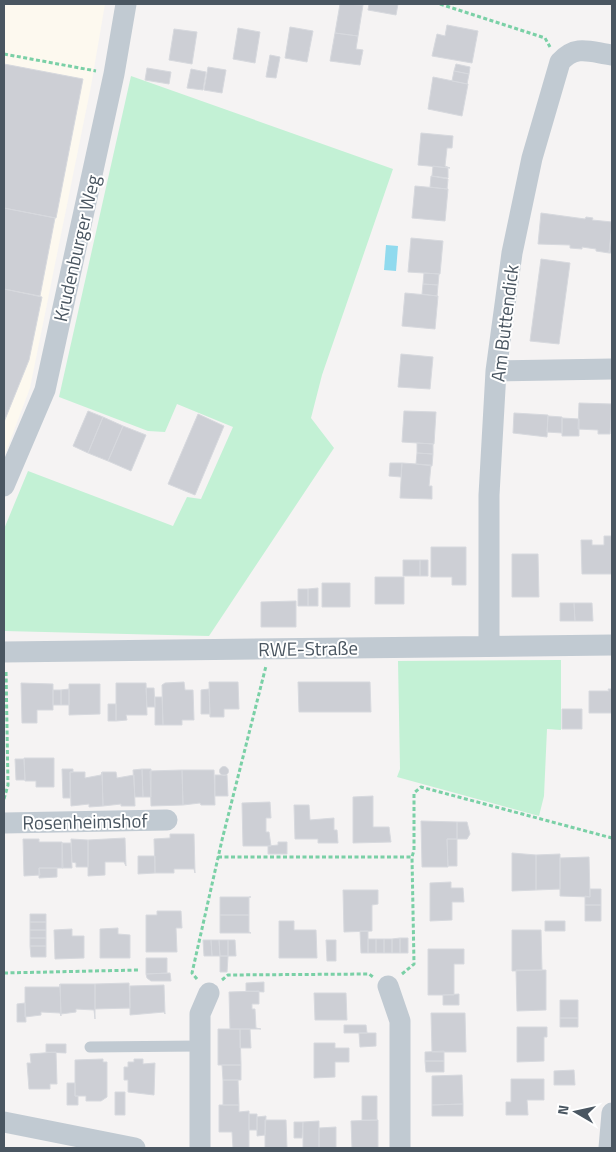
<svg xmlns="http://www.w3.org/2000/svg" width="616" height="1152" viewBox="0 0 616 1152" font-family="'Titillium Web',sans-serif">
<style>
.commercial{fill:#fdf9ef}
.green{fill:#c3f1d5}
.water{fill:#90daee}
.building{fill:#cdcfd5;stroke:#d7d9de}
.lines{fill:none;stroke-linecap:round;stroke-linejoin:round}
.path{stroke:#7ad0a6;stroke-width:3;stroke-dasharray:4 2.5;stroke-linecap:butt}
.lane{stroke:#c1cad2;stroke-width:11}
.street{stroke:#c1cad2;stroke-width:21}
.labels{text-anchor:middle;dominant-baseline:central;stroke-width:4;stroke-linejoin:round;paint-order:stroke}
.street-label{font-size:19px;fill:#4a5661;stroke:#fff}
</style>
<rect width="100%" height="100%" fill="#f5f3f3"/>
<!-- commercial -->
<path class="commercial" d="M4 4H105L91 86 30 388 4 457Z"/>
<!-- green -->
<path class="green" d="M131 76 393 169 322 375 311 418 334 448 209 636 4 631V529L28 471 173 526 187 497 201 499 233 427 177 404 165 432 148 431 59 397Z
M561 660V730L547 729 544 796 539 816 397 777 400 769 398 661Z"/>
<!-- water -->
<path class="water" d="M386 245 398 246 396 271 384 270Z"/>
<!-- building -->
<path class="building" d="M340 4 363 5 358 36 335 33Z
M369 4H398L396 15 368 10Z
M447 25 478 31 472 63 432 56 437 34 445 36Z
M290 27 313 31 307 62 285 58Z
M238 28 260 32 255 63 233 59Z
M174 29 197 32 192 64 169 60Z
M335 33 358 36 356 49 363 50 360 65 330 61Z
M270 55 280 57 276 78 266 77Z
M4 64 83 79 56 218 4 208Z
M456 64 470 67 469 74 454 71Z
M208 67 226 70 222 93 204 90Z
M147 68 171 72 169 84 145 80Z
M191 69 206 72 203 90 187 88Z
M454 71 469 74 467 84 452 81Z
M433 77 468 84 462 116 428 109Z
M421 133 453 136 452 148H447L445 166 450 168 418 165Z
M433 166 448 168V178L432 176Z
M431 176 448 179 447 189 430 187Z
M415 186 448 189 445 221 412 218Z
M4 208 55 218 40 296 4 289Z
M541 213 585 219 586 217 593 218 592 220 612 222 609 253 596 251V249L582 247V249L570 248V245L538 244Z
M611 237H612V253H609Z
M411 238 443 241 440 274 408 272Z
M541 259 570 263 559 344 530 341Z
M424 273 439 274 438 285 423 284Z
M423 284 438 285 437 296 422 294Z
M4 289 42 297 29 360 4 422Z
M405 293 438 296 435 329 402 326Z
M401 354 433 357 430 389 398 387Z
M579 403 612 404 610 434H598V430L578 429Z
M88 411 103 417 88 453 73 446Z
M404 411 436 412 434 444 402 442Z
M514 413 548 415 547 437 513 433Z
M198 414 224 426 195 495 168 484Z
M548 416 562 417V433L547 432Z
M103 417 123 426 108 461 88 453Z
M562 418 579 419V436H562Z
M123 426 146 435 131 471 108 461Z
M417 443 433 444V454L417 453Z
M417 453 433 454 432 466 416 464Z
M390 463H402L401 477 389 476Z
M402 463 431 465 429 486H432V499L400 498Z
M604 536H612V574H582L581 540H592V545H604Z
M431 547H466V585H452V577H431Z
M512 554H538L539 597H512Z
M403 560H420V576H403Z
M420 560H428V576H420Z
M375 577H404V604H375Z
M322 583H350V607H322Z
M318 588V606H308V589Z
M298 589H308V606H298Z
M296 601V627H261V602Z
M560 603H574L575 621H560Z
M574 603H592L593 621H575Z
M184 682 185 690H193L194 720H182V725H163L162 685 165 683Z
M209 682H238L239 709H224V717H210Z
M298 682H370L371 712H299Z
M21 683 53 684V710H37V723H22Z
M116 683H146L147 715H126L127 720 116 721Z
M69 684H100V714L69 715Z
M146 688H154L155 707H147Z
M69 689V705H61V690Z
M209 689 210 714H201V690Z
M608 689H612V713H589V691H609Z
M53 690H61V705H53Z
M155 697H162L163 725H155Z
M108 704H116V721H108Z
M562 709H582V729H562Z
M24 758H54V787H36V781H25Z
M15 759H24L25 780H16Z
M219.5 771a4.5 4.5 0 1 1 9 0a4.5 4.5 0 1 1-9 0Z
M62 769H73V772H70V798H63Z
M142 769 143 797H135L133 770Z
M142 769H151V797H143Z
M182 770H214L215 805H201L200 803 183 805Z
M182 770 183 805 151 806 150 771Z
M70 772H85V778L101 775 102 772 103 806 89 807V804L71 806Z
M102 772H116L117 778 134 775 135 806H121V804L103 806Z
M215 775H227L228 796H215Z
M373 796V827H389L391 842 353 843V797Z
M270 802 271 818H266V832H269L271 846H243L242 803Z
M294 805H309L310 820 334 818V830H337L338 843H318V839H295Z
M421 821 457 822V839H447L448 867H422Z
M457 822H467L470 834 467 839H457Z
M170 834H194L195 873 194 869H174V873H155L154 839 170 838Z
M125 838 126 866 124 862H105V875L88 876V840Z
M23 839H39V842H62L63 868H39L40 875 24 876Z
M71 839 88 840V867H76V863L72 862Z
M447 839H457V866H448Z
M278 842H287V854H268V846L278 845Z
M62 843H71L72 868H62Z
M512 853 536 855V890L512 891Z
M560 854V889L536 890V855Z
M138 856H155V873L138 874Z
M589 857 590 897 560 896V858Z
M39 868H57V877L39 878Z
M451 882V888H463L464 902H452V920L430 921V883Z
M590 889H601V905H585V896L590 897Z
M343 890H378V904L372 905V931L344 932Z
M220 897H251H249V915H220Z
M585 905H601V921H585Z
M157 911H181L182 928H176L177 952H146V915H157Z
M30 914H46V922H30Z
M220 915H249V932L251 933H220Z
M279 921H294V930H316L317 958H279Z
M545 921H565V931H545Z
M30 922H46V930H30Z
M118 928V934L130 935V958H100V929Z
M72 929V936H84V958L55 959 54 930Z
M30 930H46V938H30Z
M512 930H541L542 970 512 971Z
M360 931H368V953H361Z
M30 938H46V946H30Z
M400 938H408V953H400Z
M400 938V953H392V939Z
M368 939H376V953H368Z
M376 939H384V953H376Z
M384 939H392V953H384Z
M203 940H211L212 956H204Z
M211 940H219L220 956H212Z
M219 940H228V956H220Z
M228 940H235L236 956H228Z
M326 940H336V961H327Z
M30 946H46V957H31Z
M428 949H464V964H454V995H428Z
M220 956H228L227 972H220Z
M146 958H167V973L146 974Z
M546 970V1010L517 1011 516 970Z
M170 973 171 981H151L147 978 146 974Z
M264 982V992L246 991V983Z
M129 983 130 1008 95 1009V984Z
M60 984 61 1016 60 1013 41 1012V1015L25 1017V987H60Z
M60 984H95V1019L94 1010 76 1009V1012L61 1014Z
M164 985 165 1014 164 1012 130 1015V986Z
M259 991V1004H252V1009H255L256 1028 261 1029H230L229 992Z
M314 993H346L347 1020H315Z
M459 994V1005H443V995Z
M560 1000H578V1018H560Z
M25 1003 26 1022H17V1004Z
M431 1013H465L466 1052H432Z
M560 1018H578V1027H560Z
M344 1025H366L367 1033H344Z
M517 1027H547V1037H544V1061L517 1062Z
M218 1029H240L241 1065H218Z
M240 1029H250L251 1048H240Z
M359 1033H376V1046L360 1047Z
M314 1043H335V1048H349V1062H335V1077L314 1078Z
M46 1044H66V1053L46 1052Z
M444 1051V1061H425V1052Z
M56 1052 57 1084H50V1089H29L27 1063H31L30 1054Z
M103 1059V1062H107V1097L101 1101H86V1096H75V1060Z
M134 1059H143V1064L155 1063 154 1095 128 1092V1080H124V1067H128V1062H134Z
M425 1061H444V1072H426Z
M222 1065H241V1080H223Z
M574 1070 575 1085H554V1071Z
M462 1075 463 1104 432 1105V1076Z
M511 1079H544V1100H527L528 1115H506V1102H511Z
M223 1080H238L239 1105H223Z
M67 1083H75V1096H78V1105H67Z
M115 1092H125V1115H115Z
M362 1096H377V1120H362Z
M463 1104V1116H432V1105Z
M219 1105H239V1112L249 1111V1148H233L232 1132H219Z
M249 1114H257V1130H249Z
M266 1116 265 1135 257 1136V1117Z
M265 1120H286L287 1148H265Z
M378 1120V1148H352L351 1121Z
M319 1121V1148H303V1122Z
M294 1122H303L302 1138H294Z
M336 1127V1148H319V1128Z"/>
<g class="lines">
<!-- path -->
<path class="path" d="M440 4 545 38 550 47
M4 54 96 71
M4 799 8 785 6 670
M218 857H412
M4 973 138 970
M402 974 414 964 412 857 414 850V793L421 787 612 838
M197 979 192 973 222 840 266 666
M222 980 228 975 369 974 373 977"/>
<!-- lane -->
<path class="lane" d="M90 1047 200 1046"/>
<!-- street -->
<path class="street" d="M496 371 612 369
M4 486 45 390 114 74 126 4
M489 646V495L496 371 512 253 532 158 560 62C576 44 590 52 612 55
M4 652 612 645
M4 823 167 820
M388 986 400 1021V1148
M4 1122 135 1148
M200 1148V1014L209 993
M609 1148 612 1113"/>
</g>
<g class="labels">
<!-- street labels -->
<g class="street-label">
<text transform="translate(76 248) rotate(-77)">Krudenburger Weg</text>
<text transform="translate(504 323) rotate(-83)">Am Buttendick</text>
<text transform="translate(308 648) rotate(-1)">RWE-Straße</text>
<text transform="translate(85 821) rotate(-1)">Rosenheimshof</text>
</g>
</g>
<!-- border -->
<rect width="616" height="1152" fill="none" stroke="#4a5661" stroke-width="10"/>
<!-- north arrow -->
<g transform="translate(576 1112) rotate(279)" stroke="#ffffff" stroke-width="4" paint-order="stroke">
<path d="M0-4L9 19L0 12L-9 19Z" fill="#4a5661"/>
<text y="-8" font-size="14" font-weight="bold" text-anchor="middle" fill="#4a5661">N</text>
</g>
</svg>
